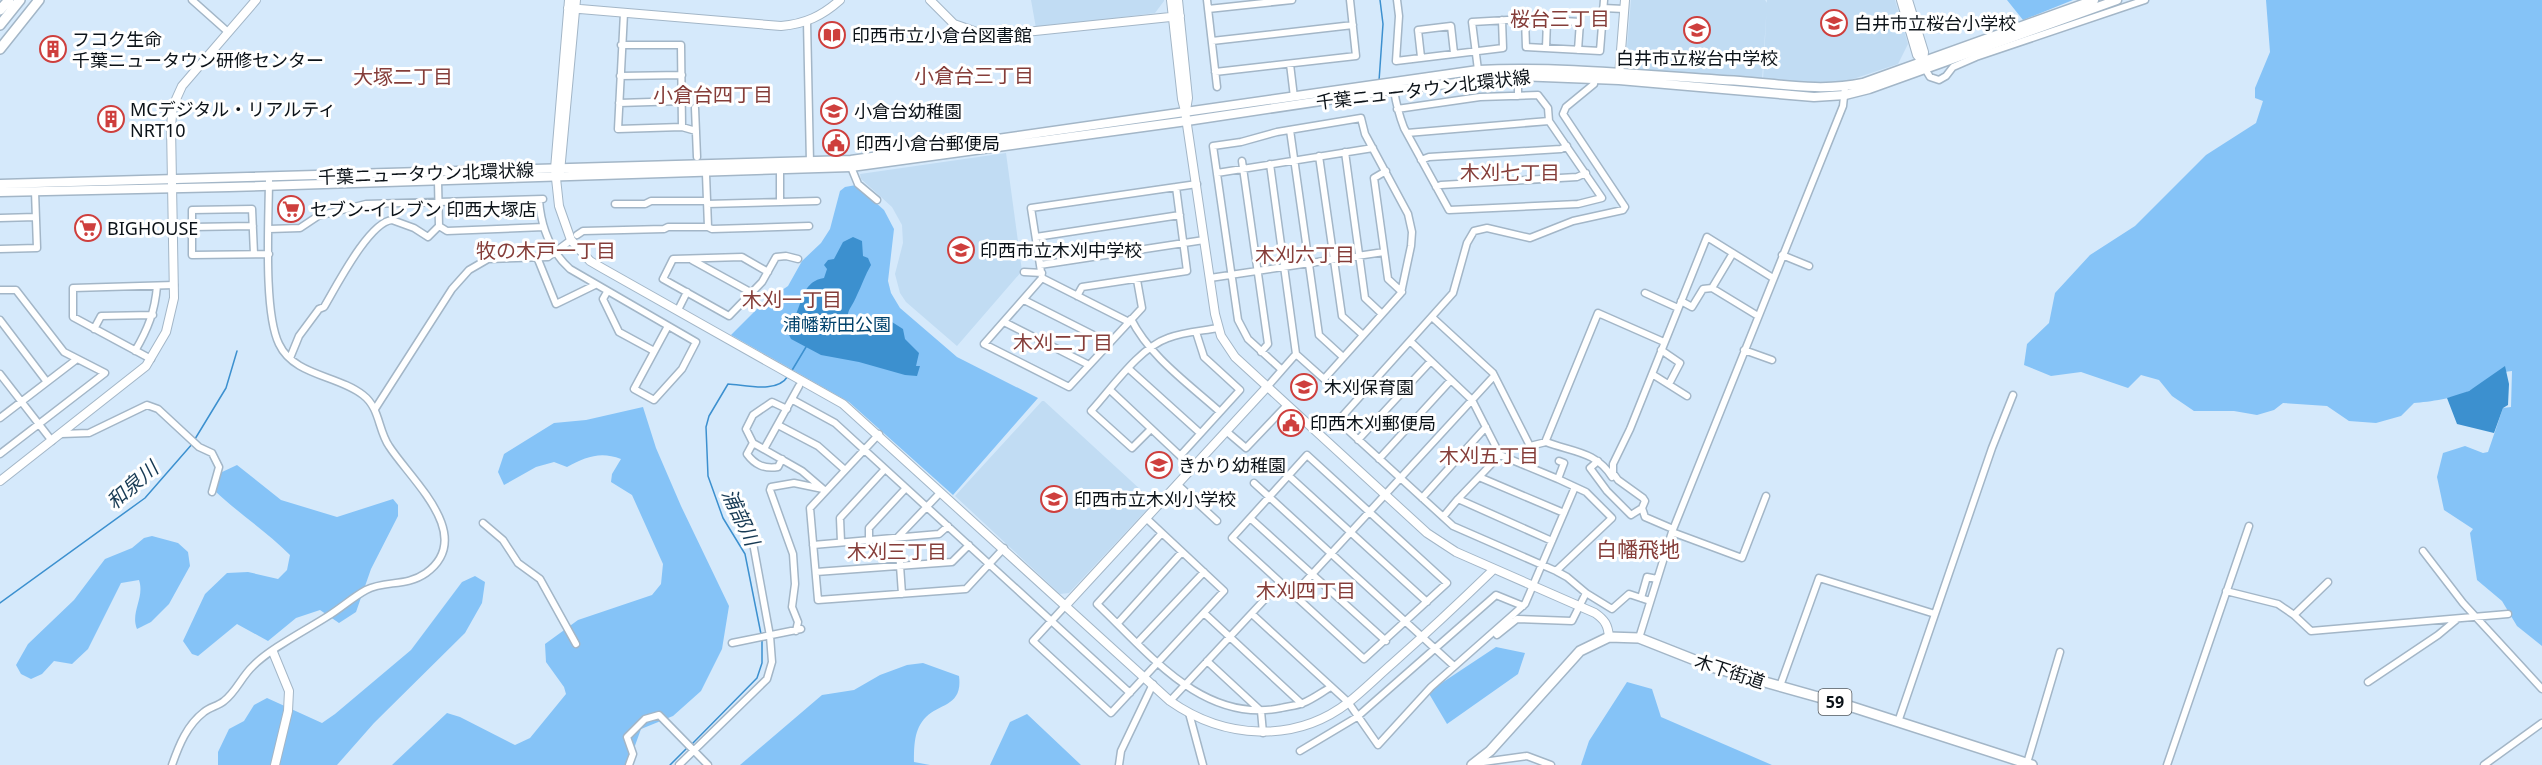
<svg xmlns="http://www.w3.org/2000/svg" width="2542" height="765" viewBox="0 0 2542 765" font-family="'Noto Sans','Noto Sans JP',sans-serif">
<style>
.built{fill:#c1dcf3}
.green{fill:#85c3f7}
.water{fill:#3c90cf}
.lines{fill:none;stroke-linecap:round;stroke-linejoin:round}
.stream{stroke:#3c90cf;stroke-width:1.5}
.minor-casing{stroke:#a3b6c7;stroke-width:9}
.tertiary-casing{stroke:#a3b6c7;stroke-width:10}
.secondary-casing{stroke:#a3b6c7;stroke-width:11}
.primary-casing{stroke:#a3b6c7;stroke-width:12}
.minor{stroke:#fff;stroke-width:6}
.tertiary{stroke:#fff;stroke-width:8}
.secondary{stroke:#fff;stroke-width:8}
.primary{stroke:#fff;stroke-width:9}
.labels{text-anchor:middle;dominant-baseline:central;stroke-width:6;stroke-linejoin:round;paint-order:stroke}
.shield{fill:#fff;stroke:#54595d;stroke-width:1.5}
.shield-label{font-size:16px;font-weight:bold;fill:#0b1218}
.poi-label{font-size:18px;fill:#0b1218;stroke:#fff;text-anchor:start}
.street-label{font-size:18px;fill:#0b1218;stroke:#fff}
.park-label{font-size:18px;fill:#00426c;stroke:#fff}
.neighbourhood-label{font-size:20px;fill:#853d39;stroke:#fff}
.water-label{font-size:20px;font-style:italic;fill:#163953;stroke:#fff}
.quarter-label{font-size:21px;fill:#853d39;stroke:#fff}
</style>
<rect width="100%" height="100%" fill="#d5e9fb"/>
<!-- built -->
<path class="built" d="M1031 0H1164V1L1155 13 1036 28Z
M1631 0H1765L1767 3 1762 80 1637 70 1626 58Z
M1767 0H1895L1908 44 1898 64 1847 81 1809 84 1763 80Z
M1006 153 1022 271 957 346 906 302 900 293 895 274 903 243 902 225 892 207 861 179 860 174Z
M1042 401H1044L1154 502 1069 593 1060 594 955 496Z"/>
<!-- green -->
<path class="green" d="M2007 0H2073L2023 20Z
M2266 0H2542V646L2517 626 2502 601 2477 580 2470 533 2473 529 2444 510 2437 477 2443 453 2465 446 2483 453 2488 452 2503 408 2511 407 2512 371C2489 374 2488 382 2469 391 2456 398 2429 402 2414 403L2401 416 2376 423 2349 421 2327 406 2283 403 2274 410 2257 415 2234 411H2194L2172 396 2159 380 2141 375 2128 388 2081 372 2051 376 2024 365 2027 344 2049 323 2055 293 2090 255 2135 226 2206 155 2256 123 2263 101 2255 98V88L2270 52Z
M856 185 884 210 894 229 888 281 891 293 900 308 957 357 1038 398 953 495 849 402 731 335 763 303 788 286 802 261 821 243 830 229 840 191 845 187Z
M643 407 656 448 681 506 729 606 722 649 701 691 673 716 641 729 628 765H392L447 713 460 717 515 745 530 738 566 694 564 687 546 662 545 644 578 620 652 595 661 584 663 564 632 495 611 482 612 474 621 459C600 451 586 457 567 467L554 462 536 467 504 485 498 472 504 454 554 423 586 420Z
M237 465 281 500 337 517 393 499 398 505V516L371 569 356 612 339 623 320 610 296 618 268 641 237 624 198 656 192 654 183 641 205 594 227 573 248 572 278 579 287 570 290 555C266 531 238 513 214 490L220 473Z
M152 536 178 543 188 552 190 566 169 604 151 622 137 629C130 612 145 598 139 580L121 583 88 649 72 664 54 661 42 674 31 679 21 674 16 665 28 644 74 600 105 559 132 548 144 538Z
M475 576 485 582 482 603 465 633 374 723 337 765H218V752L229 729 244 721 254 705 267 698 322 723 335 714 411 650 462 582Z
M1496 647 1525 653 1518 674 1447 724 1428 692Z
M923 663 959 676C963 706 940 703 926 717 914 729 914 746 914 762L930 765H740L822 695 854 690 880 675 907 665Z
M1627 682 1652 689 1661 717 1772 765H1581L1589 741Z
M1027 714 1081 765H990L1010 722Z"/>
<!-- water -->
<path class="water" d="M853 237 862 241 863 256 868 258 871 265C865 275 862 285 857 295 851 310 847 307 847 326L853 330 868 333 875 327 877 320 892 322 903 329 905 339 919 353 916 366H920L917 376 905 375 859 362 821 355 791 339 783 323 787 317 796 314C803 299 804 281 824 278L827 269 824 265 828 260 834 259 843 242Z
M2505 366 2509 384 2508 405 2503 408 2494 433 2457 424 2447 398 2469 391Z"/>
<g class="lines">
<!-- stream -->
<path class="stream" d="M1379 81 1383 24 1380 0
M791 372 806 347
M195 439 226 388 237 351
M0 603 145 498 193 443
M761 634 745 554 723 518 708 476 706 427 709 416 728 384C746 385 777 394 788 376
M692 744 757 678 762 663V639
M670 765 688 747"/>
<defs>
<path id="minor" d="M192 0 228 32
M1207 0 1217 87
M1397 0 1399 16 1396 61 1503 48 1502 20
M1603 8 1624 9
M1208 9 1292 0
M624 13 618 129 682 127 696 131
M807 21 810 163
M1212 41 1353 25
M621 45H681L682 127
M1546 48 1547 20 1580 22 1578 50
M1421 57 1418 30 1451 26 1454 53
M1290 64 1294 97
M1924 67 1930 77 1939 80 1946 76 1953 67 1976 57 2145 0
M1478 70 1472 22 1525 19 1526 47 1600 51 1604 0
M1215 72 1356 56 1350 0
M620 76 682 75
M1518 76V96
M1394 90C1396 103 1399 115 1404 128L1449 210 1578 204 1602 198 1549 121 1548 108 1538 95 1480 97 1397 109
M619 103 682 101
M695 108 697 157
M1290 130 1319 335 1343 357
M1407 133 1549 121
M1345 152 1365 298 1382 314
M1319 156 1342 316 1363 335
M1421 160 1429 157 1561 149 1567 146
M1242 161 1268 344 1261 352
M1270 164 1296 354 1324 379 1401 293 1411 246 1412 232 1408 214 1365 134 1361 118 1277 132 1241 142 1213 146 1238 320 1248 339 1282 370
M851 167 858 184 877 200
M780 171V202
M1386 171 1374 178 1388 279 1402 292
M1217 173 1373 148
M706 174 708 227
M1436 187 1441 185 1577 177 1586 173
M539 200C541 226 550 251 570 269L696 342 682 369 654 400 634 389 668 326
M615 204H645L651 201H707
M707 204 817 201
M0 218 36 217
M439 226 447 231 544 227
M192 227 253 226
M269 229 300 228 318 216 366 204 543 199
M577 235 583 231 664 229 668 227H708L712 229 809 226
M1036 237 1180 215
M0 249 37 248 35 191
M254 254 252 209 192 210V255L269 254
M1782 255 1809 266
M537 257 556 304 595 285
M692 260 752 293
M1040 265 1204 240
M768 272 742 257 673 259 663 279 729 316 762 282 776 257 786 256 798 259
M1024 272 1042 273
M1042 278 984 344 1069 387 1142 308 1137 280
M1210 278 1384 252
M1712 288 1733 253
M0 290H16L64 352 105 373 0 454
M607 292 603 299 619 332 654 351
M1645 293 1678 308
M1077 296 1082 287 1187 271 1176 187
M1024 300 1109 343
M1681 301 1692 307 1703 289 1712 288 1758 316
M678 310 687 292
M1432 317 1493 373 1530 446 1546 442
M1131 319C1150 357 1189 384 1220 412
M0 320 47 382
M1004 322 1089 365
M1129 322 1042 278 1031 208 1197 184
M94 329 101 316 153 315
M1410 341 1472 400 1500 455 1558 479
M1661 350 1680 363 1669 384
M1744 350 1772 360
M135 351C148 329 155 311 157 286
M290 358 299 336 319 309 324 307C336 287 369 222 392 220L414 228 428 237 439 226 438 181
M151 359 73 317V288L174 285
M1129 369 1200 433
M0 374 52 441
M1652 374 1687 396
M1267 387 1296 354
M1110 390 1192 467
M793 400 835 423 1130 693
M375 409 452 289 469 270 488 259 548 257 571 240
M787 409 772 402 753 415 746 429 753 443 802 471 823 489
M0 418 77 359
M778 425 818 446 845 470
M1151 429 1132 448 1091 411C1112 388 1139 348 1168 338 1183 332 1202 331 1218 328
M1226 431 1246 448 1287 405
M61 434 89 433 147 405 158 409 199 447 212 453 219 467 212 492
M879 434 810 508 818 600 966 589 1004 548
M1358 440 1431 361
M753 443 747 454C755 465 764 469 778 467L782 459
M764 449 799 386
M1307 455 1447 583 1364 659 1232 538Z
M1180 456 1240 390 1204 357 1196 332
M1379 459 1451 380
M1598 461 1590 468 1607 491 1631 515 1642 508
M1522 464 1530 446
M1289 476 1427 602
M1479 477 1564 513
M1612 477C1596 451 1572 452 1546 442V440L1598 313 1664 342
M1254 483 1454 666
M1177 484 1217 521
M1422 498 1486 427
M1458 499 1500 455
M1443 517 1458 499 1552 541
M1250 518 1386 641
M483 523 503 540 518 563 540 579 576 644
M1673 529 1645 517 1642 508 1645 501 1643 498 1618 480 1613 473V464L1630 429 1707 237 1773 278
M1672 532 1742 558 1766 496
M1162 533 1097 604C1148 652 1202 724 1281 708 1288 706 1296 706 1303 703 1313 699 1322 692 1331 687
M869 540V528L906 488
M841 542 840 518 885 469
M813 545 939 534 948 526
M2423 551 2463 603 2542 689
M1556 571 1453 526 1338 421 1453 293 1467 243 1474 231 1487 228 1530 238 1573 221 1623 210 1625 207 1563 114 1566 107 1594 84 1595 79
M816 572 952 562 969 545
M2226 591 2278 604 2294 615 2311 631 2508 614
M1586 593 1612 609 1629 594 1650 601
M902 594 898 537 938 495
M1293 595 1494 376
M1641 598 1647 577 1657 579
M1066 605 1033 641 1111 713 1224 591 1146 518
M1204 613 1302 704
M1252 614 1348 702 1378 745 1431 687 1525 604 1575 487
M2294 615 2328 582
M1118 623 1182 552
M796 631 798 622 792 607 795 584 793 554 770 490 771 487 794 483 823 489
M1497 635 1517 619 1572 621 1586 593 1567 577 1556 571 1612 518 1586 492 1558 479 1564 463 1559 461
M1639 638 1672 532 1843 106 1845 87
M1138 642 1204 572
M732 643 801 629
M1207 661 1261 711 1263 733
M2368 682 2438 635 2456 620
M1780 686 1819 578 1935 614
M1170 701 1266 598
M1189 713 1203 765
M1898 722 1992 448 2013 395
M1300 751 1357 717 1496 595 1523 606
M1476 763 1527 756 1551 765
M2027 763 2060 652
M172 765C179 745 187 725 204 712 210 707 218 706 224 701 236 692 242 676 253 666 269 649 308 629 328 616 341 608 353 597 366 590 385 580 406 587 426 573 477 536 410 479 389 446 378 430 380 408 363 395 338 375 294 376 279 344 263 311 269 217 269 178
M629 765 633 754 627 737 645 719 659 715 708 765
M679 765 767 679 772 662 770 636 753 543
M1119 765 1121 751 1153 684
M2167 765 2249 526
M2484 765 2542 723"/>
<path id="tertiary" d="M569 0 555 169 559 206 571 240 590 261 602 268 843 404 1170 701C1224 739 1295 744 1349 702 1364 690 1378 676 1393 663 1428 632 1461 601 1494 569
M930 0 954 24 988 36 1180 16
M1171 0 1182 99 1185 111 1215 314 1221 336 1235 357 1427 533 1456 552 1595 613C1605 620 1608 625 1609 637
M1178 0 1188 98 1186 110
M1901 0 1917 55 1923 62
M1908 0 1924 52 1923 62
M568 8 781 26C805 24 822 16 840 0
M1619 76 1625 0
M560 172 576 0
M0 481 146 366 166 332 174 298 171 126 173 106 182 86 256 0
M1066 605 1267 387
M273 652 289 691 288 711 275 765"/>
<path id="secondary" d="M0 184 851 160 1478 70C1565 66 1652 76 1740 81 1781 84 1821 92 1863 83L2094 0
M0 192 229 187 851 167 1187 121 1394 90 1518 76 1619 80 1814 97 1845 95 1869 89 2117 0"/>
<path id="primary" d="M0 10 9 0
M0 25 20 0
M0 49 39 0
M1472 765 1490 751 1580 651 1609 637 1639 638 1715 668 1843 704 2032 765"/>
</defs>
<!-- minor casing -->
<use href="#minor" class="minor-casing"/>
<!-- tertiary casing -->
<use href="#tertiary" class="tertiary-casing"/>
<!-- secondary casing -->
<use href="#secondary" class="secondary-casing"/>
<!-- primary casing -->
<use href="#primary" class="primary-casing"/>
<!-- minor -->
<use href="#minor" class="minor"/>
<!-- tertiary -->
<use href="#tertiary" class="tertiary"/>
<!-- secondary -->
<use href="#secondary" class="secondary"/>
<!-- primary -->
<use href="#primary" class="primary"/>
</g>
<!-- icons -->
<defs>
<symbol id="school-ring" viewBox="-11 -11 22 22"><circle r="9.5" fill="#fff" stroke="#ce3f3d" stroke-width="1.5"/><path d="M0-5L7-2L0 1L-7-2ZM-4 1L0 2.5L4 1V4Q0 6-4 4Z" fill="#ce3f3d"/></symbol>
<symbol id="library-ring" viewBox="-11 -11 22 22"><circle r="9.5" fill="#fff" stroke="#ce3f3d" stroke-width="1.5"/><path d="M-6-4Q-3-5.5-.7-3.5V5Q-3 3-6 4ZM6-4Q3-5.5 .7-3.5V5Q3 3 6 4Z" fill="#ce3f3d"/></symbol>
<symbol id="building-ring" viewBox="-11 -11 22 22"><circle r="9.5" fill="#fff" stroke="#ce3f3d" stroke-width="1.5"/><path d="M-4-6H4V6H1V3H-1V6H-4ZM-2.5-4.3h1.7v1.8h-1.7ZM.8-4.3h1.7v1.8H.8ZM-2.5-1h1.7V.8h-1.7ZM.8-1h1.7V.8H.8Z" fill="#ce3f3d"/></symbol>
<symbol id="civic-ring" viewBox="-11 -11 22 22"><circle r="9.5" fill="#fff" stroke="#ce3f3d" stroke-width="1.5"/><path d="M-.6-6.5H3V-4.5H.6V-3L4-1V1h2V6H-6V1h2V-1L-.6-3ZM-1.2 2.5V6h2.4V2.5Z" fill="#ce3f3d"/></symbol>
<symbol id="supermarket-ring" viewBox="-11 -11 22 22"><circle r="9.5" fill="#fff" stroke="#ce3f3d" stroke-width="1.5"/><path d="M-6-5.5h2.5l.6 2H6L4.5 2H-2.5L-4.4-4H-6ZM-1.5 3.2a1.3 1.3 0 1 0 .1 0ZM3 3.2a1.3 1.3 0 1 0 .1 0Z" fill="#ce3f3d"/></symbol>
</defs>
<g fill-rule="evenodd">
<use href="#school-ring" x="1819" y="8" width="30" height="30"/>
<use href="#school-ring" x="1682" y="15" width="30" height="30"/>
<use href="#library-ring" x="817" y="20" width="30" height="30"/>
<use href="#building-ring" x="38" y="34" width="30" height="30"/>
<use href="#school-ring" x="819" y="96" width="30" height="30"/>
<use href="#building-ring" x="96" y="104" width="30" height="30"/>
<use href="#civic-ring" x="821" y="128" width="30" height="30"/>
<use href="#supermarket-ring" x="276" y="194" width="30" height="30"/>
<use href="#supermarket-ring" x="73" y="213" width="30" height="30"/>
<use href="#school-ring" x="946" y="235" width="30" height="30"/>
<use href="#school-ring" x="1289" y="372" width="30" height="30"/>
<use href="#civic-ring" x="1276" y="408" width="30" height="30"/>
<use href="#school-ring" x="1144" y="450" width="30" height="30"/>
<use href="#school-ring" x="1039" y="484" width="30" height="30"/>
</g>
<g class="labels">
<!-- shield labels -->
<rect class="shield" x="1818.5" y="689" width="33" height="26" rx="4.5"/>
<g class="shield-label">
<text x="1835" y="702">59</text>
</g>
<!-- poi labels -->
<g class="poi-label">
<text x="1854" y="23">白井市立桜台小学校</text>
<text x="852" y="35">印西市立小倉台図書館</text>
<text x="72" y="39">フコク生命<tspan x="72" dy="21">千葉ニュータウン研修センター</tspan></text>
<text x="1697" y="58" text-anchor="middle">白井市立桜台中学校</text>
<text x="130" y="109">MCデジタル・リアルティ<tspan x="130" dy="21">NRT10</tspan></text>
<text x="854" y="111">小倉台幼稚園</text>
<text x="856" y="143">印西小倉台郵便局</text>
<text x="310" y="209">セブン-イレブン 印西大塚店</text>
<text x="107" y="228">BIGHOUSE</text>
<text x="980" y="250">印西市立木刈中学校</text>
<text x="1324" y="387">木刈保育園</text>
<text x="1310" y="423">印西木刈郵便局</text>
<text x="1178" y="465">きかり幼稚園</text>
<text x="1074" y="499">印西市立木刈小学校</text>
</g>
<!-- street labels -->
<g class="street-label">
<text transform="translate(1423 89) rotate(-7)">千葉ニュータウン北環状線</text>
<text transform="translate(426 173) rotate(-2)">千葉ニュータウン北環状線</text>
<text transform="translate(1730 671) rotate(18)">木下街道</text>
</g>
<!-- park labels -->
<g class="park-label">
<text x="837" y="324">浦幡新田公園</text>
</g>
<!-- neighbourhood labels -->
<g class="neighbourhood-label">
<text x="1560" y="18">桜台三丁目</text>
<text x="974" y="75">小倉台三丁目</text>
<text x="403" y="76">大塚二丁目</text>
<text x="713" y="94">小倉台四丁目</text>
<text x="1510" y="172">木刈七丁目</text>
<text x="546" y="250">牧の木戸一丁目</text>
<text x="1305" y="254">木刈六丁目</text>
<text x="792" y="299">木刈一丁目</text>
<text x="1063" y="342">木刈二丁目</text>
<text x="1489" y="455">木刈五丁目</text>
<text x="897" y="551">木刈三丁目</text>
<text x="1306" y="590">木刈四丁目</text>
</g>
<!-- water labels -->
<g class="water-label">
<text transform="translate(132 485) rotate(-41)">和泉川</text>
<text transform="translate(741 517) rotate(65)">浦部川</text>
</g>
<!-- quarter labels -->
<g class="quarter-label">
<text x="1638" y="549">白幡飛地</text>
</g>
</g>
</svg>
